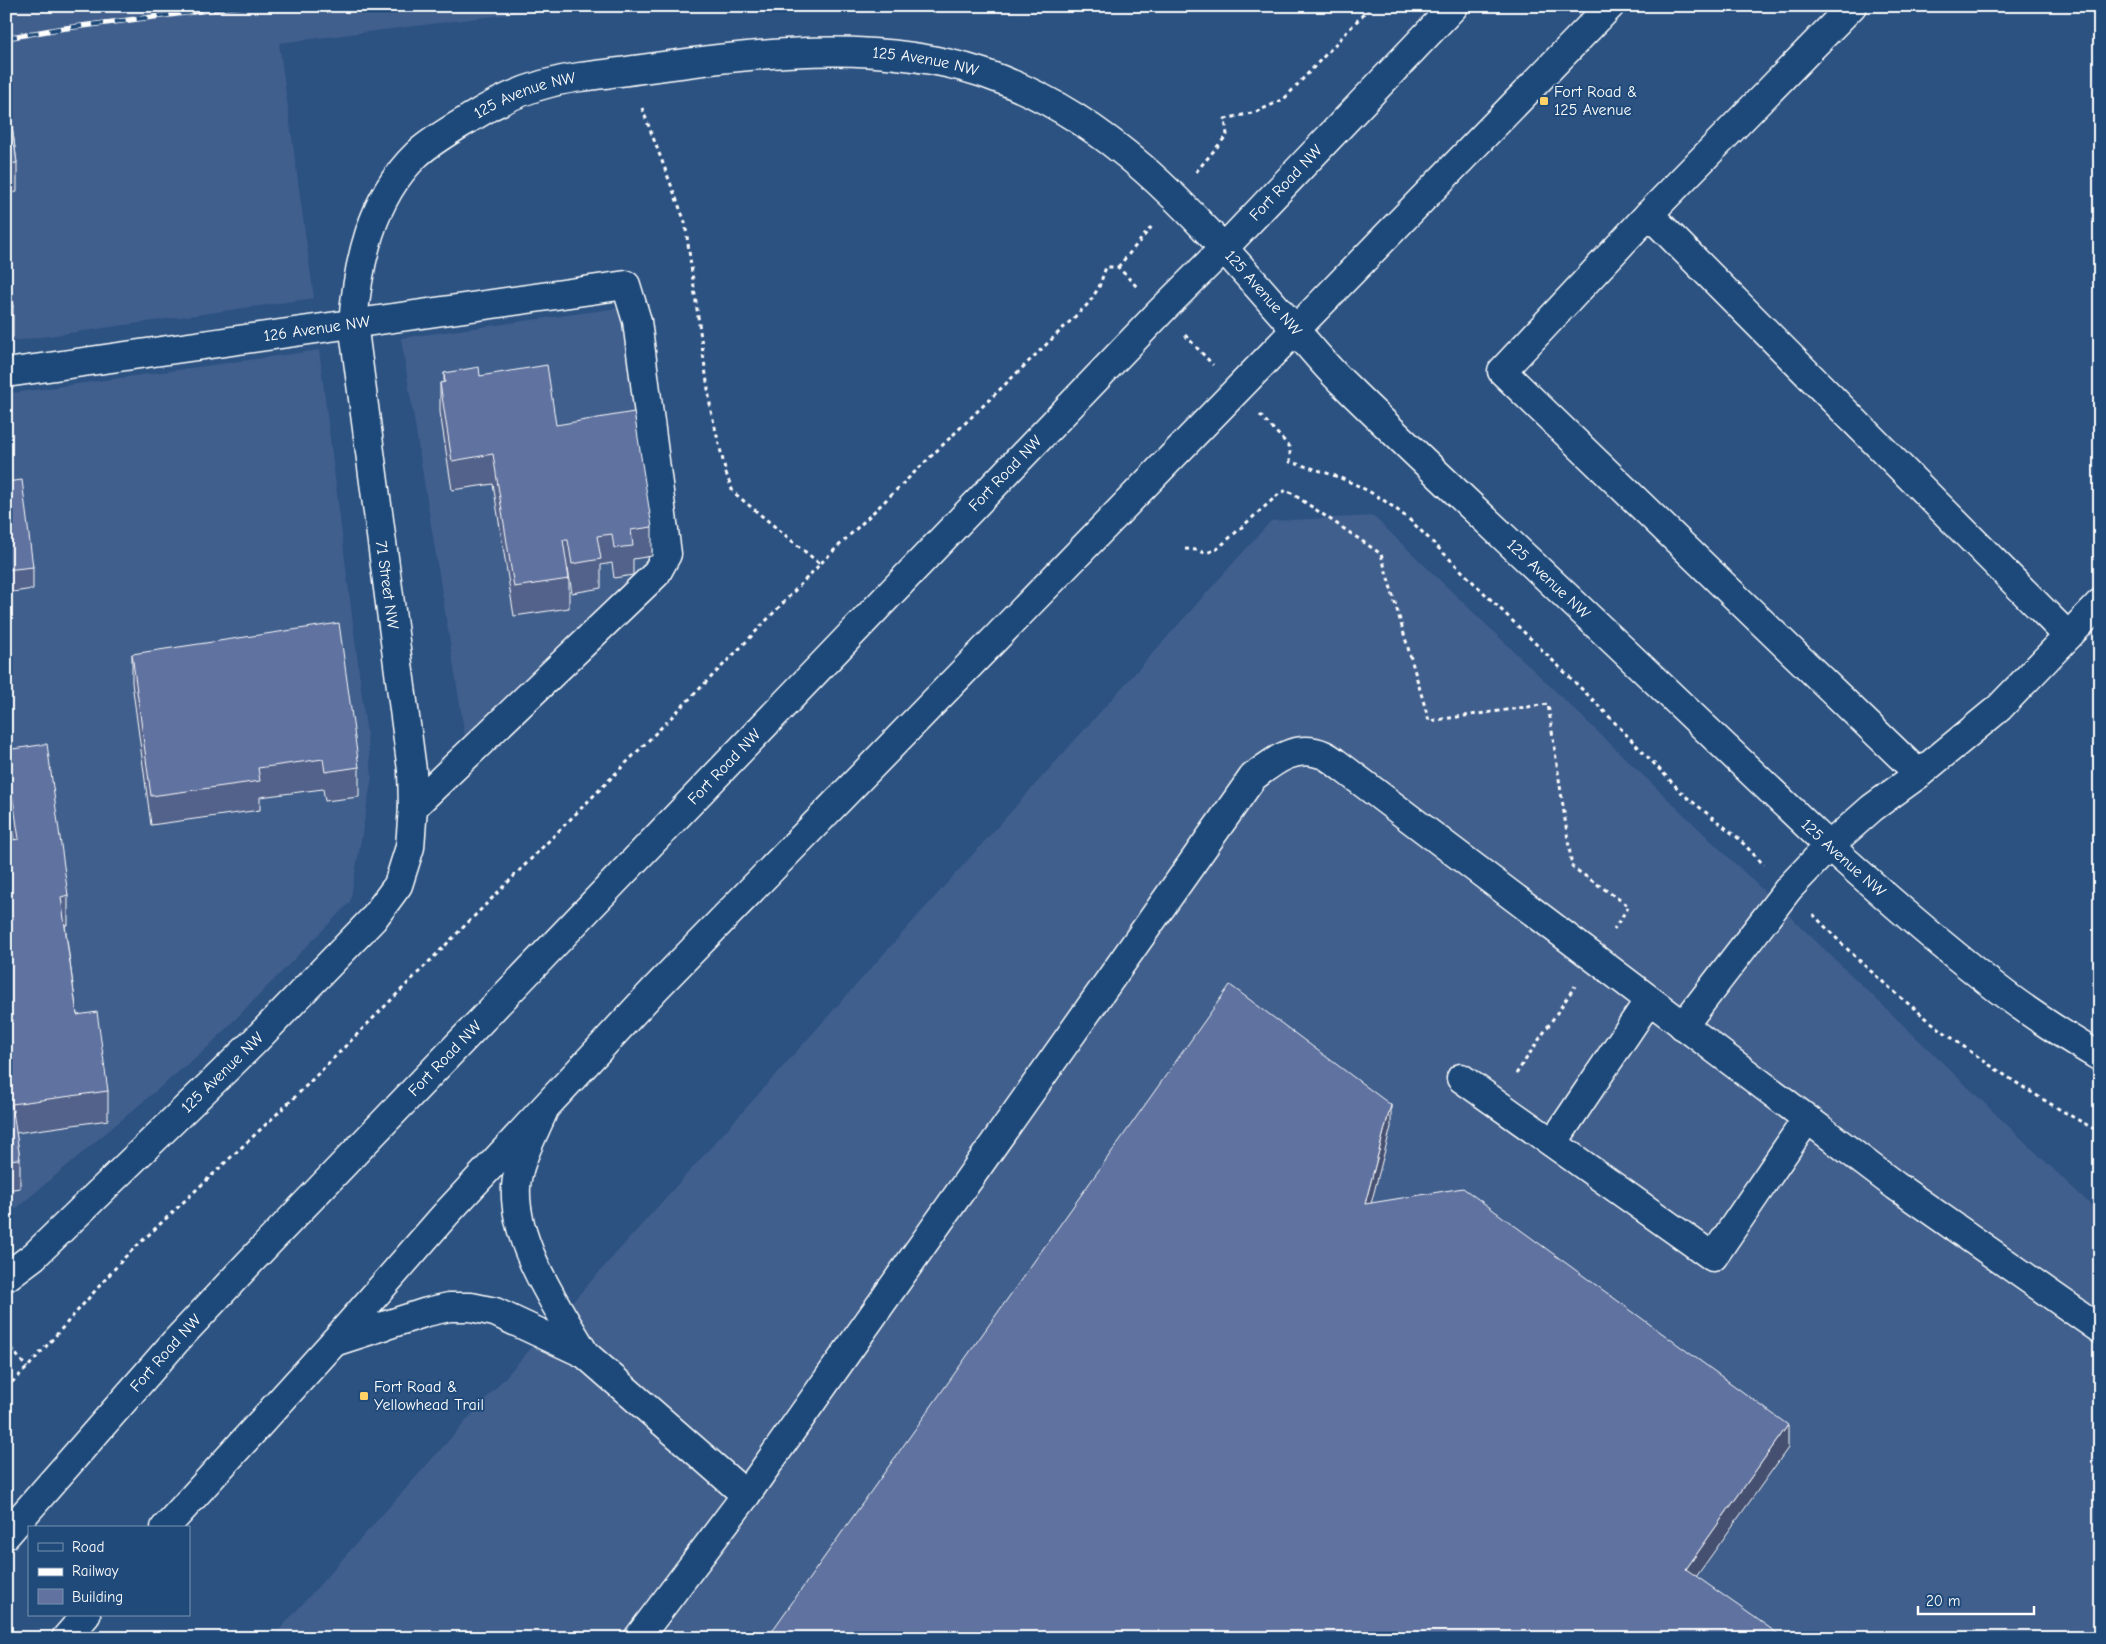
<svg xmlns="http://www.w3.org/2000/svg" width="2106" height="1644" viewBox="0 0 2106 1644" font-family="'Comic Neue',sans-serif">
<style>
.built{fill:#405f8d}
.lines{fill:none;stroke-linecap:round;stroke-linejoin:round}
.minor-casing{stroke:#fff;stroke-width:31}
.major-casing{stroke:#fff;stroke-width:31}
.path{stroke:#fff;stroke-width:3;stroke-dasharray:4 4;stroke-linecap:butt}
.minor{stroke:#1f4a7a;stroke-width:28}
.major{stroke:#1f4a7a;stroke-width:28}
.rail-casing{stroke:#fff;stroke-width:5.5}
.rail{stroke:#1f4a7a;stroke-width:4;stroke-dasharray:11;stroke-linecap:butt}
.wall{fill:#53628a;stroke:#fff}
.shaded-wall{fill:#445070;stroke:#fff}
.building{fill:#6172a0;stroke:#fff}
.poi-dot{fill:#ffd166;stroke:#1f4a7a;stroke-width:2}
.labels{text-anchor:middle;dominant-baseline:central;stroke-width:4;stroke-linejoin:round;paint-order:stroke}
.street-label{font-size:16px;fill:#fff;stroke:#1f4a7a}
.poi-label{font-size:16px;fill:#fff;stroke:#1f4a7a;text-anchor:start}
</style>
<rect width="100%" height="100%" fill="#2c5282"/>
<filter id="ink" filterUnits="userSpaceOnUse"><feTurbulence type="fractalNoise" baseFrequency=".02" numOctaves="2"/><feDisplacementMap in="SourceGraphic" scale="10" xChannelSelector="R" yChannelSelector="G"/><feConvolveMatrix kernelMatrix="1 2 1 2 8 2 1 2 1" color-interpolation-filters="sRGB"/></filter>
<g filter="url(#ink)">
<!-- built -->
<path class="built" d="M6 6H573L279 43 314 298 6 342Z
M619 308 660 550 465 736 401 338Z
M319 350 372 777 350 902 208 1047 6 1217V394Z
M1373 516 2100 1214V1638H272L1271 521Z"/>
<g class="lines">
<defs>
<g id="minor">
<path d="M1852 6 1649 214 1502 371 1919 774"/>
<path d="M1649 214 2068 636"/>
<path id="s1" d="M6 373 626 285 637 321 667 554 656 574 413 807"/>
<path d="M1683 1026 1789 888 1829 846 1872 808 1919 774 1999 708 2100 603"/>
<path d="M1461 1078 1713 1257 1807 1119"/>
<path d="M543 1112C534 1133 517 1164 516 1187 513 1243 558 1308 585 1354"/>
<path d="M1553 1143 1649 1000"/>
<path id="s2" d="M6 1277 34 1256 253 1043 373 919 398 885 410 847 413 807 412 770 353 323C358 263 371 199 416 155 432 140 454 128 472 117 505 96 542 82 580 77 713 61 853 31 983 73 1111 116 1195 215 1281 313 1302 337 1322 363 1345 385 1398 437 1452 488 1506 539 1614 641 1721 743 1829 846 1884 895 1939 944 1998 989 2030 1014 2065 1036 2100 1057"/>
<path d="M334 1342 427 1312 449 1307H471L495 1312 585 1354 746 1495"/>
<path d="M638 1638 746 1495 1253 777C1274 761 1296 743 1324 755 1331 758 1337 764 1343 768L1896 1186 2100 1329"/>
</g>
<g id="major">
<path d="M165 1528 334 1342 445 1215 656 988 1610 6"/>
<path id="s3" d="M6 1535 175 1342 250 1262 1161 311 1224 248 1454 6"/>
<path d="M66 1638 86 1615"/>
</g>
</defs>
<!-- minor casing -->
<use href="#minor" class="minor-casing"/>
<!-- major casing -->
<use href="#major" class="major-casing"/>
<!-- path -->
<path class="path" d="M642 108 685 222 711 411 726 473 733 492 820 564
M1196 172 1227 135 1225 119 1256 112 1284 99 1371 6
M1118 267 1153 225
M1185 335 1213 365
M1260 415 1290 447V462C1339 475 1372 488 1411 521L1598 705 1684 795 1737 837 1764 865
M1185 549 1197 550 1205 553 1216 550 1280 493 1287 490 1381 554 1429 721 1548 704 1572 867 1629 906 1614 929
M1813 914C1895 1002 1994 1075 2100 1132
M1516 1074 1575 986
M6 1342 27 1368
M6 1388 27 1368 125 1257 296 1096 743 645 820 564 1089 303 1099 287 1106 267H1118L1138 288"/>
<!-- minor -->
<use href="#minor" class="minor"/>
<!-- major -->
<use href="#major" class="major"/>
<defs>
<path id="rail" d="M6 38 58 29 240 6"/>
</defs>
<!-- rail casing -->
<use href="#rail" class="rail-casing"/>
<!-- rail -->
<use href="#rail" class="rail"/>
</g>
<!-- wall -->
<path class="wall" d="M6 81 17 163V192L6 194Z
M6 258 13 307V337L6 338Z
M444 373 480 376 556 425 652 527V556L633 559V575L614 578 612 563 601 565V588L572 593 568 569H567L569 579V608L514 616 493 484 452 490 440 412V383L444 382Z
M6 482 33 567V589L6 593Z
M132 654 359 767V797L325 801 323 789 260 797V810L151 825 132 683Z
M6 750 68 895V925H65L77 1015 108 1091V1120L16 1133 20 1159V1188L6 1190V841L14 840 6 784Z"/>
<!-- shaded-wall -->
<path class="shaded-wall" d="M1391 1105V1127L1365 1227V1204Z
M1788 1425V1448L1686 1591V1569Z"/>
<!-- building -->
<path class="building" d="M6 81 17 163 6 164Z
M6 258 13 307 6 308Z
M547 365 556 425 634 412 652 527 631 530 633 546 614 548 612 534 597 536 601 559 572 564 568 540H563L569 579 514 587 493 454 452 461 440 383 445 382 444 373 479 367 480 376Z
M22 480 33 567 6 570V482Z
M339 623 359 767 325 772 323 759 258 768 260 781 151 796 132 654Z
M47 744 68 895 61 897 77 1015 97 1012 108 1091 12 1104 20 1159 6 1160V841L19 839 6 754V750Z
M1230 985 1391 1105 1365 1204 1463 1188 1788 1425 1686 1569 1784 1638H767Z"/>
</g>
<!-- markers -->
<g class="poi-dot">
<rect x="1539" y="96" width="10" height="10" rx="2.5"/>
<rect x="359" y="1391" width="10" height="10" rx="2.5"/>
</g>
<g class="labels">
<!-- street labels -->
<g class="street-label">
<text stroke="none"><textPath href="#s2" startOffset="1838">125 Avenue NW</textPath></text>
<text stroke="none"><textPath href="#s2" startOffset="1432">125 Avenue NW</textPath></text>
<text stroke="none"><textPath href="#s3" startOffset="1862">Fort Road NW</textPath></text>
<text stroke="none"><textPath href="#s2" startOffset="2258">125 Avenue NW</textPath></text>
<text stroke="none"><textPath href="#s1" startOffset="314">126 Avenue NW</textPath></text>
<text stroke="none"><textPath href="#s3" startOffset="1458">Fort Road NW</textPath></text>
<text stroke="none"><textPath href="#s2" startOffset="2662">125 Avenue NW</textPath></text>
<text transform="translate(387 585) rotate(82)">71 Street NW</text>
<text stroke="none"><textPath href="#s3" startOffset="1052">Fort Road NW</textPath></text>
<text stroke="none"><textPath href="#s2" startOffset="3068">125 Avenue NW</textPath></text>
<text stroke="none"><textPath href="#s3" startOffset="648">Fort Road NW</textPath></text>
<text stroke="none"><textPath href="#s2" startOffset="298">125 Avenue NW</textPath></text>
<text stroke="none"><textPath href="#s3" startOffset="242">Fort Road NW</textPath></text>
</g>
<!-- poi labels -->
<g class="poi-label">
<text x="1554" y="92">Fort Road &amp;<tspan x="1554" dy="18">125 Avenue</tspan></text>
<text x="374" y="1387">Fort Road &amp;<tspan x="374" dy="18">Yellowhead Trail</tspan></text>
</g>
</g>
<!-- margin -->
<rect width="2106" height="1644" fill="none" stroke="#1f4a7a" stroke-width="25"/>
<rect x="12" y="12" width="2081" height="1619" fill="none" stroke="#fff" stroke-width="2" filter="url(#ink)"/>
<!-- legend -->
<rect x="28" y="1526" width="162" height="90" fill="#1f4a7a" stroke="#7992af"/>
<rect x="38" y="1543" width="25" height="8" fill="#1f4a7a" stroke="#7992af"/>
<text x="72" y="1552" font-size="15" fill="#ffffff">Road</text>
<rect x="38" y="1568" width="25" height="8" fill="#ffffff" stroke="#7992af"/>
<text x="72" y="1576" font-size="15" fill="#ffffff">Railway</text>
<rect x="38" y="1589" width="25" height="15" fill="#6172a0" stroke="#7992af"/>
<text x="72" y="1602" font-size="15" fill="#ffffff">Building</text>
<!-- scale -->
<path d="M1918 1606v8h116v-8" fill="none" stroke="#ffffff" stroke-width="2.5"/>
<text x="1926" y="1606" font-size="15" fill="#ffffff" stroke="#1f4a7a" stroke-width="4" paint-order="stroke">20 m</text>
</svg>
